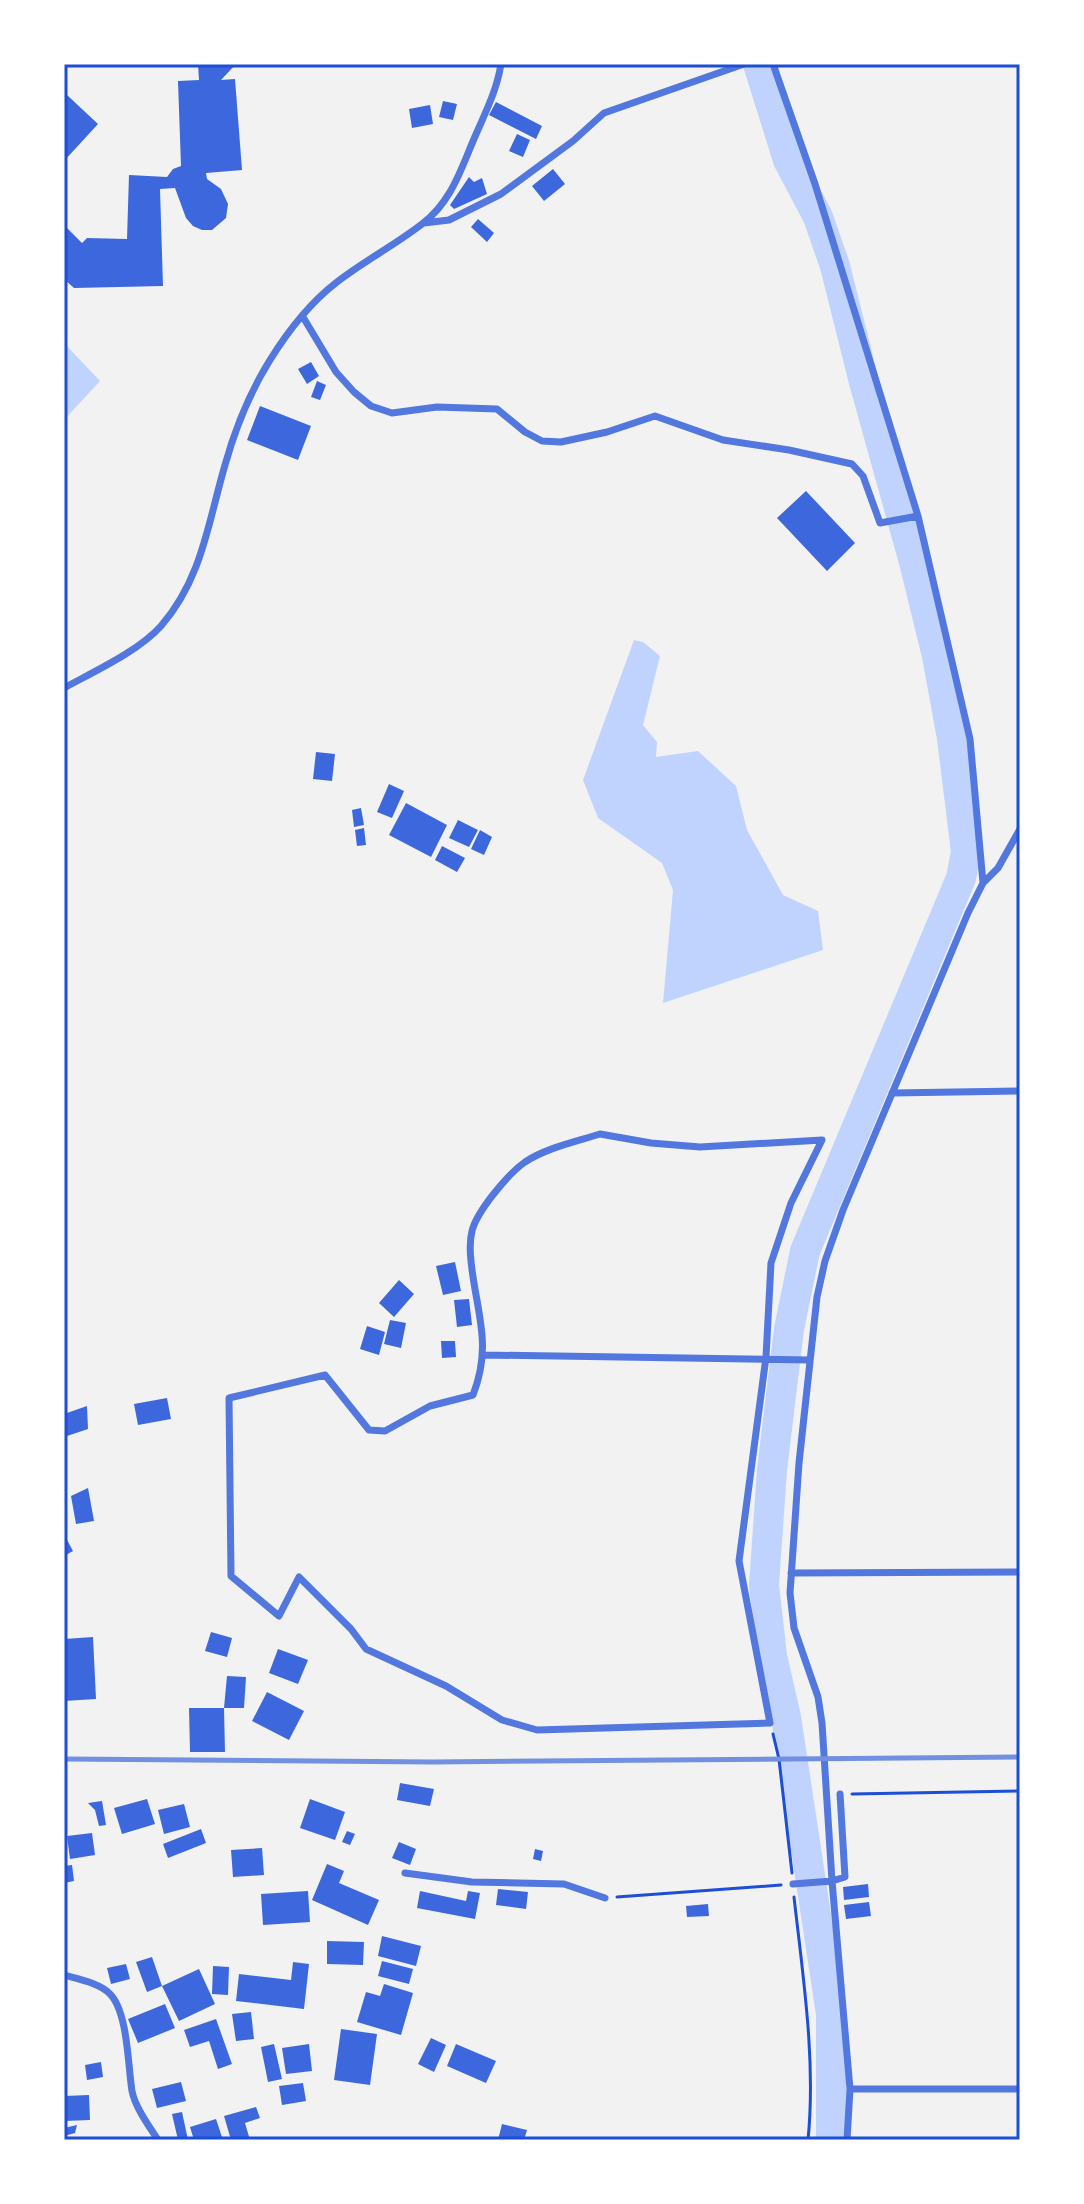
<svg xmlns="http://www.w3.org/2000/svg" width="1084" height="2204" viewBox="0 0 1084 2204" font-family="Poppins,sans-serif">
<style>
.water{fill:#bfd3fe}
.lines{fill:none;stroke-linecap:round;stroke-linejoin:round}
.river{stroke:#bfd3fe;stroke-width:30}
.building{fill:#3d67dc}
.path{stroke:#1d4ed8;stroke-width:3}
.minor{stroke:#5277de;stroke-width:7}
.rail{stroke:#7290e2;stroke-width:5}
.neatline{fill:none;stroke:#1d4ed8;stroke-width:3}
</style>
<rect width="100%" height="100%" fill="#f2f2f2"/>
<!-- water -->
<path class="water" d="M64 343 100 381 64 420Z
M634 640 643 642 660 656 643 725 657 742 656 757 698 751 736 786 747 830 783 895 818 911 823 950 663 1003 673 890 662 863 598 818 583 780Z"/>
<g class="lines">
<!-- river -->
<path class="river" d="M758 64 788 160 818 217 835 266 864 382 914 562 937 656 952 738 966 852 961 878 805 1251 789 1329 772 1470 764 1585 772 1656 786 1717 831 2014V2140"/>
</g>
<!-- building -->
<path class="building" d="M198 64H236L221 80 235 79 242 170 206 173 207 179 221 189 228 204 226 218 212 230H202L193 226 186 218 175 188 160 189 163 286 74 288 64 279V225L82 243 87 238 127 239 129 175 167 177 173 169 181 166 178 81 199 80Z
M67 95 98 124 64 161V98Z
M443 101 457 104 453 120 439 117Z
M496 102 542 126 536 139 489 115Z
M430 105 433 124 412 128 409 109Z
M517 134 530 140 523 157 509 151Z
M553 169 565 184 544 201 532 186Z
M469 177 474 182 482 178 487 194 454 209 450 205Z
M478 219 494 233 487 242 471 227Z
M311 362 319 376 307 384 298 369Z
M317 381 326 385 320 400 311 397Z
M260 406 311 426 298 460 247 440Z
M806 491 855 543 827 571 777 518Z
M316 752 335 754 332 781 313 779Z
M389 784 404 791 392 818 377 812Z
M406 803 447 825 431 857 389 835Z
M361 808 364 825 354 827 352 810Z
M458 820 478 830 469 847 449 838Z
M364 828 366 845 357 846 355 830Z
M480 830 492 837 484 855 471 849Z
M442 846 465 858 457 872 435 860Z
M455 1262 461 1291 443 1295 436 1266Z
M399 1280 414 1294 394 1317 379 1303Z
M469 1299 472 1325 457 1327 454 1300Z
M390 1320 406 1323 401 1348 384 1344Z
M367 1326 385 1332 379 1355 360 1349Z
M441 1341H455L456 1357 442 1358Z
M167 1398 171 1419 138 1425 134 1404Z
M87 1406 88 1429 64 1437V1414Z
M88 1488 94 1521 76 1524 71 1496Z
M66 1538 73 1551 64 1556V1539Z
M211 1632 232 1638 227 1657 205 1651Z
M93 1637 96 1699 64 1701V1639Z
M278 1649 308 1660 298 1684 269 1673Z
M227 1676 246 1677 244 1708H224Z
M267 1692 304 1711 289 1740 252 1721Z
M189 1708H224L225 1752H190Z
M400 1783 434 1789 430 1806 397 1800Z
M147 1799 155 1824 122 1834 114 1808Z
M310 1799 345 1812 335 1840 300 1828Z
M102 1801 106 1825 99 1826 95 1810 88 1803Z
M184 1804 190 1827 164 1834 158 1810Z
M201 1829 206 1843 168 1858 163 1844Z
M347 1831 355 1834 350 1845 342 1842Z
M92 1833 95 1855 70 1859 67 1836Z
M399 1842 416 1849 410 1865 392 1858Z
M262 1848 264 1875 233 1877 231 1850Z
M535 1849 543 1851 541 1861 533 1859Z
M327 1864 344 1871 339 1883 379 1900 368 1925 312 1900Z
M72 1865 74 1881 64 1883V1866Z
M868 1884 869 1897 844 1900 843 1887Z
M498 1889 528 1892 526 1909 496 1905Z
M308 1891 310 1922 263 1925 261 1894Z
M420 1891 466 1901 468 1891 480 1893 475 1919 417 1908Z
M869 1902 871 1916 846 1919 844 1905Z
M708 1904 709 1916 687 1917 686 1906Z
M382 1936 421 1946 416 1966 378 1956Z
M327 1941 364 1942 363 1965 327 1964Z
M152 1957 162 1986 147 1992 136 1962Z
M382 1961 413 1969 409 1984 378 1976Z
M293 1962 309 1964 304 2009 236 2001 239 1974 291 1980Z
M126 1964 130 1979 111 1984 107 1968Z
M213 1966 229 1967 228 1995 212 1994Z
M199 1969 215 2004 179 2021 162 1986Z
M384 1984 413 1993 401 2035 357 2022 366 1992 380 1996Z
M165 2004 175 2028 138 2043 128 2019Z
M251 2012 254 2039 236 2041 232 2014Z
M216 2019 232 2064 218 2069 209 2041 190 2047 184 2030Z
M341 2029 377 2034 370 2085 334 2080Z
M431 2038 446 2045 434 2072 418 2064Z
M274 2044 282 2079 268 2082 261 2047Z
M309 2044 312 2071 286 2074 282 2048Z
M456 2044 496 2061 486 2083 447 2066Z
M101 2062 103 2077 87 2080 85 2065Z
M181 2082 186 2101 157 2108 152 2089Z
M303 2083 306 2101 282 2105 279 2086Z
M89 2095 90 2120 64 2121V2096Z
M256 2107 260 2118 245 2123 250 2140H231L224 2116Z
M182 2112 188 2140H178L172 2114Z
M216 2119 223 2140H194L190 2127Z
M502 2124 527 2130 524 2140H498Z
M77 2125 75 2133 64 2136V2128Z"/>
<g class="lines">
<!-- path -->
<path class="path" d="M773 1734 779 1759 792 1873
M852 1794 1020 1791
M617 1897 781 1885
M794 1897C803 1977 816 2060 808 2140"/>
<!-- minor -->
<path class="minor" d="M773 64 815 184 918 516 970 739 983 883
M424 223 449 220 501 194 573 141 604 113 744 64
M303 317 336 372 354 392 371 406 392 413 437 407 497 409 525 432 542 441 561 442 607 432 655 416 723 440 789 450 852 464 863 476 880 523 918 516
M64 688C93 672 139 651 161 626 202 579 208 523 225 465 235 429 250 392 270 360 288 331 311 302 337 282 364 261 395 245 422 224 453 201 462 165 477 132 487 109 497 89 501 64
M892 1093 1020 1091
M600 1134 651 1143 700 1147 822 1140 791 1203 771 1263 766 1357 739 1561 770 1723 537 1730 502 1720 446 1686 366 1649 351 1629 299 1577 279 1616 231 1576 229 1398 325 1375 369 1430 385 1431 430 1406 473 1395C493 1344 476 1312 471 1261 470 1252 470 1239 472 1231 477 1211 508 1174 525 1162 546 1148 575 1142 600 1134Z
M484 1355 810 1360
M791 1573 1020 1572
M840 1794 845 1877 832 1881 850 2089 847 2140
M405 1873 472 1882 564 1884 605 1898
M793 1884 832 1881 822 1723 818 1697 794 1628 790 1593 799 1463 817 1297 825 1261 843 1210 968 913 983 883 998 868 1020 829
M64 1975C78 1979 100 1983 110 1994 128 2012 128 2067 132 2091 135 2107 149 2126 158 2140
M850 2089H1020"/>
<!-- rail -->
<path class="rail" d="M64 1759 433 1762 1020 1757"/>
</g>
<!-- border -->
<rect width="1084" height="2204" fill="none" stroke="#ffffff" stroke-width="132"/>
<rect x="66" y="66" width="952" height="2072" class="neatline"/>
</svg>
